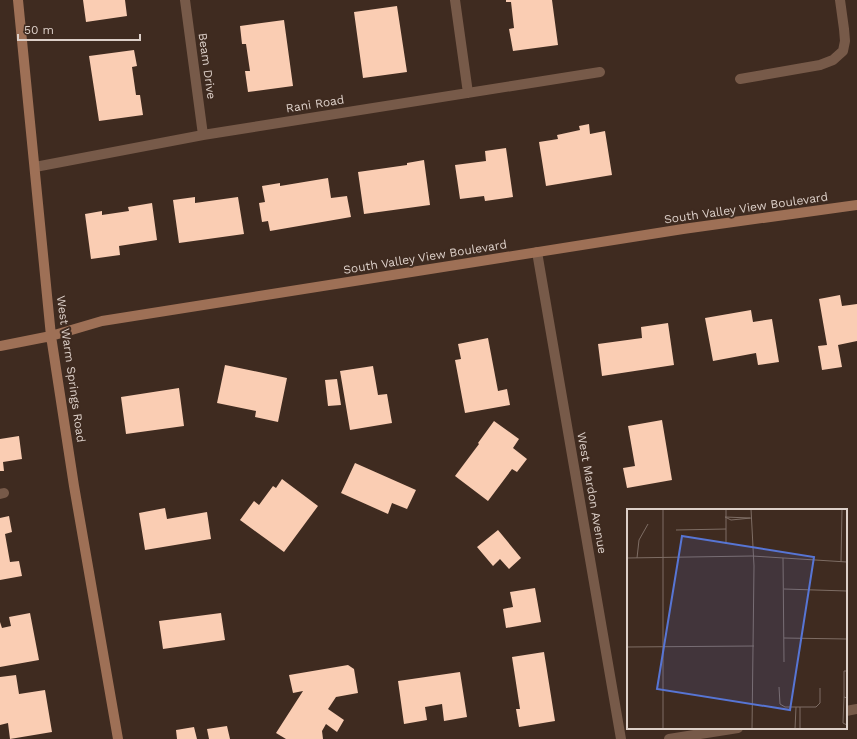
<svg xmlns="http://www.w3.org/2000/svg" width="857" height="739" viewBox="0 0 857 739" font-family="'Work Sans',sans-serif">
<style>
.building{fill:#facdb3}
.lines{fill:none;stroke-linecap:round;stroke-linejoin:round}
.street{stroke:#775a49;stroke-width:10}
.secondary{stroke:#9e7056;stroke-width:10}
.labels{text-anchor:middle;dominant-baseline:central;stroke-width:4;stroke-linejoin:round;paint-order:stroke}
.street-label{font-size:12px;fill:#ddd0c9;stroke:#3f2b20}
.inset-road{fill:none;stroke:#7e6d64;stroke-width:1}
.view{fill:#5775d4;fill-opacity:0.15;stroke:#5775d4;stroke-width:2}
.inset-edge{fill:none;stroke:#ddd0c9;stroke-width:2}
</style>
<rect width="100%" height="100%" fill="#3f2b20"/>
<!-- building -->
<path class="building" d="M83 0H125L127 16 86 22Z
M506 0H552L558 45 513 51 509 29 514 28 511 2H506Z
M397 6 407 72 363 78 354 12Z
M284 20 293 86 248 92 245 71H250L246 44H242L240 26Z
M134 50 137 66 132 67 136 95H140L143 115 99 121 89 56Z
M589 124 590 134 605 131 612 175 546 186 539 142 558 139 557 135 580 130 579 126Z
M506 148 513 197 485 201 484 196 460 199 455 165 486 161 485 151Z
M424 160 430 205 364 214 358 172 407 165V163Z
M328 178 331 198 347 196 351 217 270 231 268 221 262 222 259 203 265 202 262 186 280 183V186Z
M195 197V203L238 197 244 234 179 243 173 200Z
M152 203 157 240 119 246 120 255 91 259 85 214 102 211V215L129 211 128 207Z
M840 295 842 306 857 304V341L838 345 842 367 822 370 818 346 827 345 819 299Z
M751 310 753 322 772 319 779 362 758 365 756 353 713 361 705 318Z
M668 323 674 365 602 376 598 344 642 338 641 327Z
M488 338 498 391 507 389 510 405 465 413 455 360 461 359 458 344Z
M225 365 287 378 278 422 255 417 256 411 217 403Z
M373 366 378 395 387 394 392 423 350 430 340 371Z
M337 379 341 405 328 406 325 380Z
M179 388 184 426 126 434 121 397Z
M662 420 672 480 627 488 623 468 635 466 628 426Z
M494 421 519 439 513 448 527 459 517 472 512 469 488 501 455 476 479 444 478 443Z
M19 436 22 459 3 462 4 471H0V439Z
M355 463 416 490 407 509 392 503 388 514 341 493Z
M282 479 318 506 284 552 240 520 254 501 259 505 273 486 276 488Z
M165 508 167 519 207 512 211 539 145 550 139 513Z
M9 516 12 532 5 534 10 562 19 561 22 576 0 580V518Z
M498 530 521 558 509 569 500 559 493 566 477 547Z
M535 588 541 622 506 628 503 609 513 607 510 592Z
M30 613 39 660 0 667V622L2 628 11 626 9 617Z
M221 613 225 640 163 649 159 621Z
M544 652 555 721 519 727 516 709H520L512 657Z
M348 665 354 669 358 693 336 697 328 709 344 720 337 732 326 724 322 731 323 739H286L276 733 303 691 293 693 289 675Z
M460 672 467 717 444 721 442 704 425 707 427 720 404 724 398 681Z
M16 675 19 694 45 690 52 732 10 739 8 723 0 725V677Z
M227 726 230 739H209L207 729Z
M194 727 197 739H177L176 730Z"/>
<g class="lines">
<!-- street -->
<path class="street" d="M185 0 203 135
M455 0 468 93
M740 79 820 65 833 60 843 51 845 41 844 29 840 0
M35 167 203 135 600 72
M537 252 621 739
M0 494 4 493
M846 711 857 709
M669 739 738 728"/>
<!-- secondary -->
<path class="secondary" d="M18 0 51 336 74 486 118 739
M0 346 51 336 102 321 683 229 857 205"/>
</g>
<g class="labels">
<!-- street labels -->
<g class="street-label">
<text transform="translate(207 66) rotate(82)">Beam Drive</text>
<text transform="translate(315 104) rotate(-9)">Rani Road</text>
<text transform="translate(746 208) rotate(-8)">South Valley View Boulevard</text>
<text transform="translate(425 257) rotate(-9)">South Valley View Boulevard</text>
<text transform="translate(71 369) rotate(82)">West Warm Springs Road</text>
<text transform="translate(592 493) rotate(80)">West Mardon Avenue</text>
</g>
</g>
<!-- overview -->
<g transform="translate(627 509)">
<rect width="220" height="220" fill="#3f2b20"/>
<path class="inset-road" d="M99 0V35M124 0 127 57 125 220M98 8 104 11 124 9M98 8 123 9M49 21 99 20M0 49 125 47 220 53M10 49 12 31 21 15M156 49 157 153M214 53 215 0M157 80 220 82M157 129 220 130M0 138 127 137M152 178 153 195 158 198H189L193 194V179M217 188V162H220M220 189 217 188 216 214 220 216M36 220V0M168 220 169 198M173 220V198"/>
<path class="view" d="M55 27 187 48 163 201 30 180Z"/>
<rect width="220" height="220" class="inset-edge"/>
</g>
<!-- scale -->
<path d="M18 34v6h122v-6" fill="none" stroke="#ddd0c9" stroke-width="2"/>
<text x="24" y="34" font-size="12" fill="#ddd0c9" stroke="#3f2b20" stroke-width="3" paint-order="stroke">50 m</text>
</svg>
